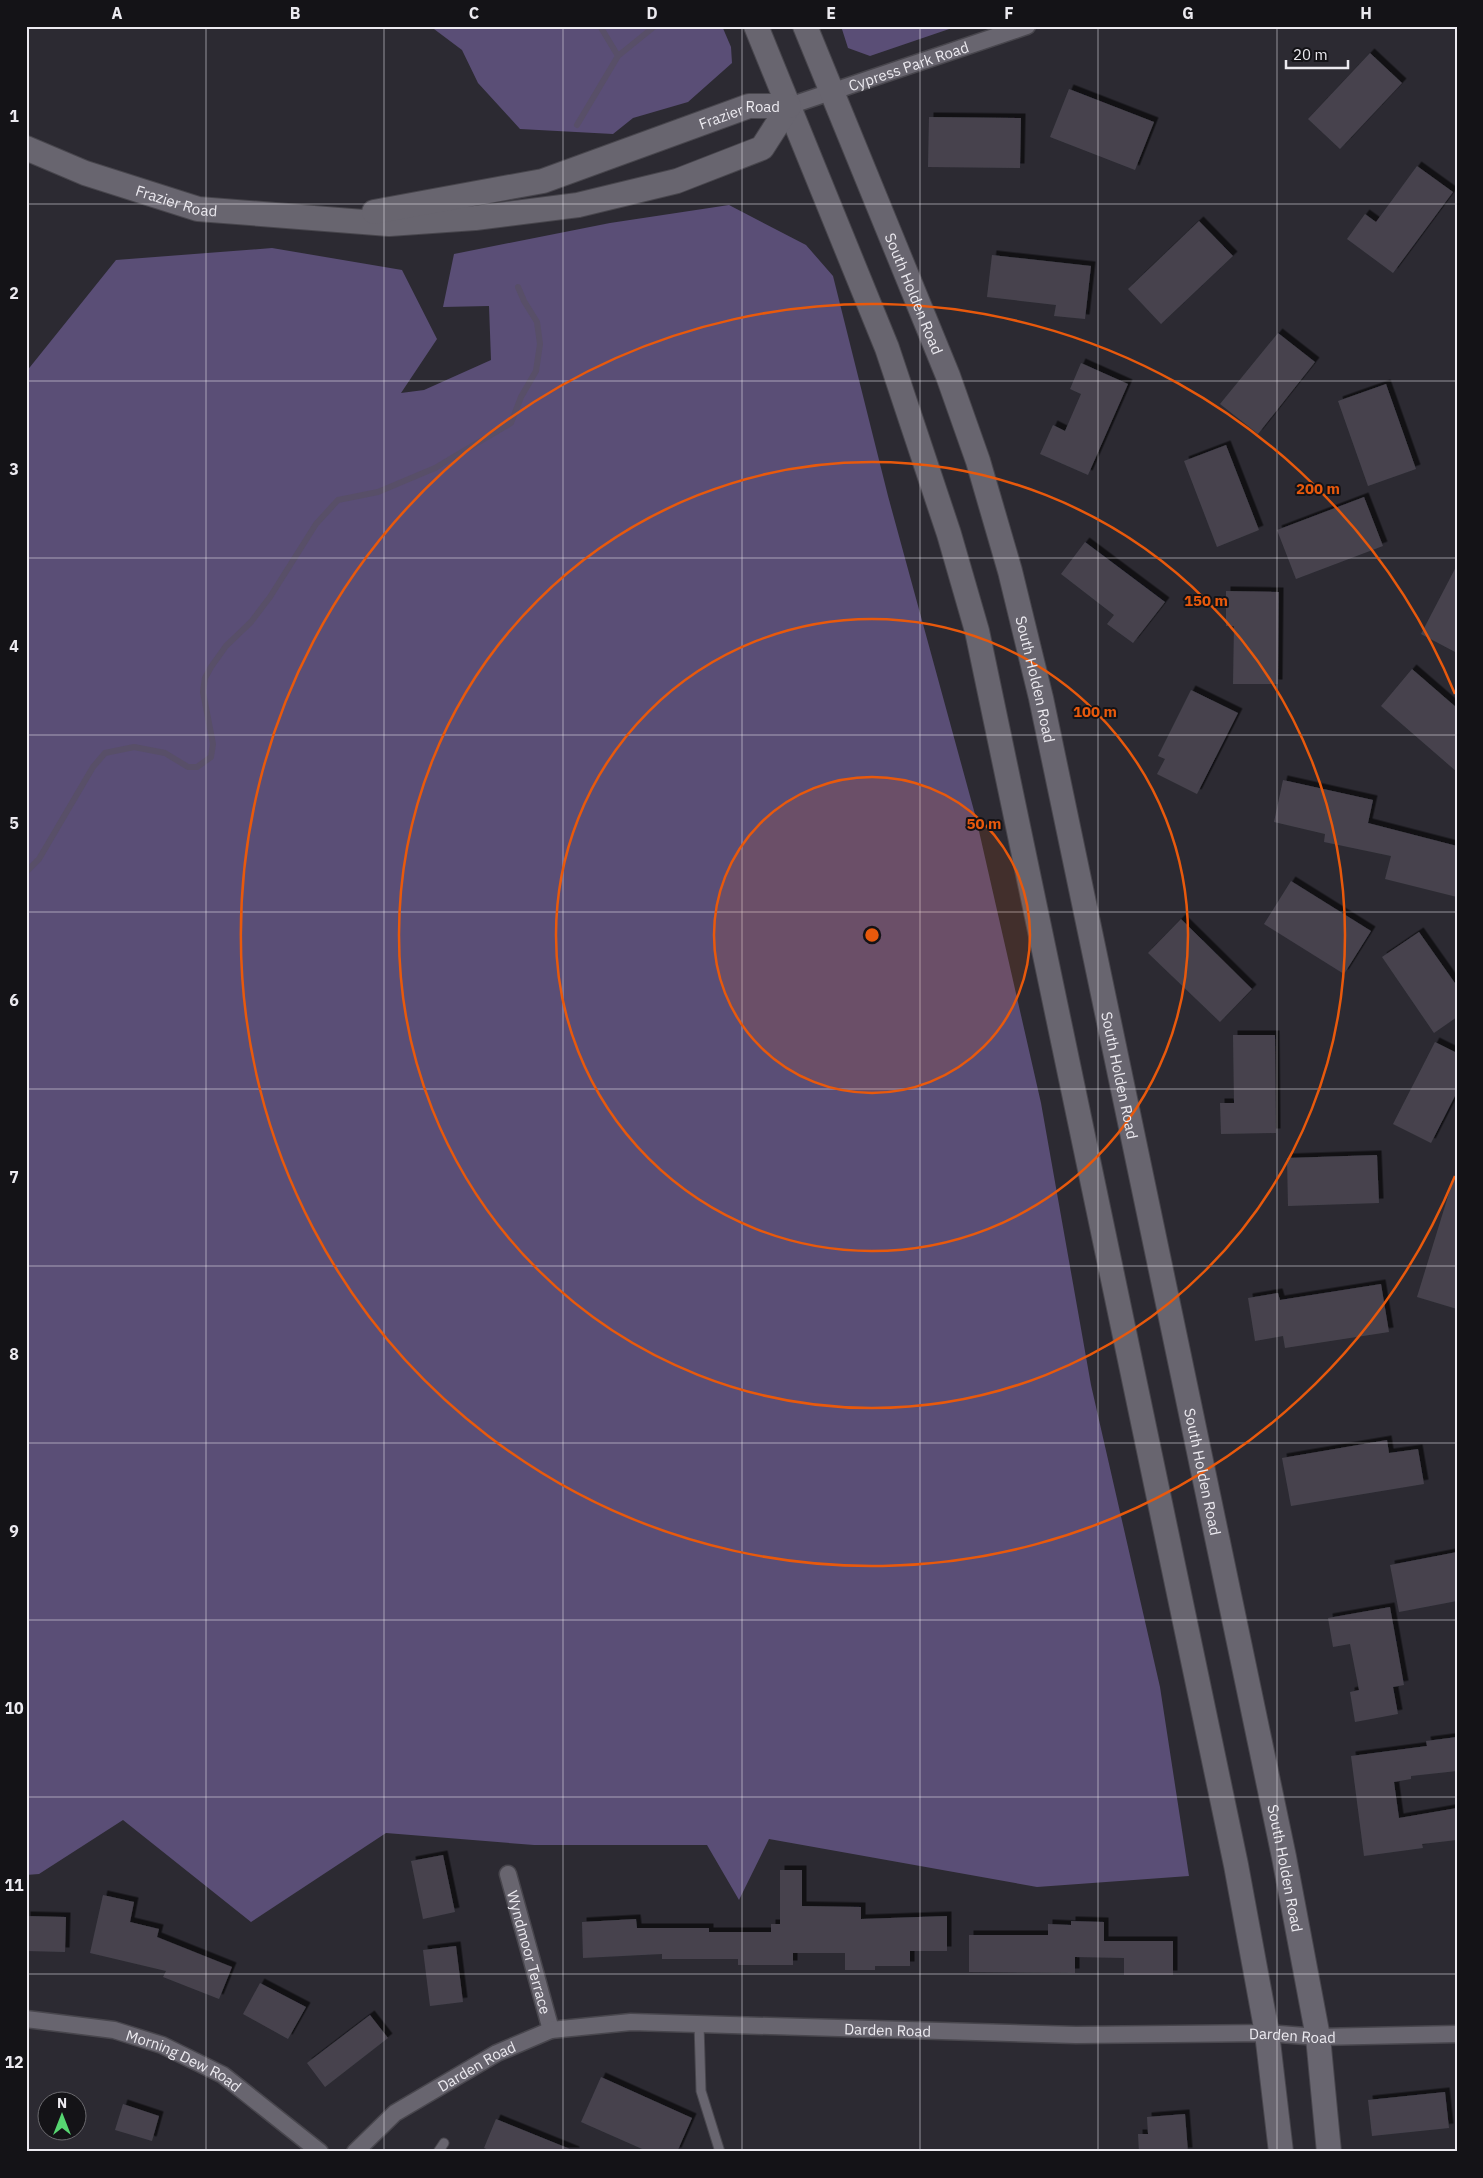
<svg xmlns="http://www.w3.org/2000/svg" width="1483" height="2178" viewBox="0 0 1483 2178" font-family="'IBM Plex Sans',sans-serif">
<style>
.forest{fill:#5a4e76}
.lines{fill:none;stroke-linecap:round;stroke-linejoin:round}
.stream{stroke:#584f68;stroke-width:6}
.building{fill:#46434d;filter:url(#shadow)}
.lane-casing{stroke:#48464d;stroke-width:11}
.street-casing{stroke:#48464d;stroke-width:19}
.secondary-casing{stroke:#48464d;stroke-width:26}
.lane{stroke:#68656f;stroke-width:9}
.street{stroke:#68656f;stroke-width:16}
.secondary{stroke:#68656f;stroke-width:24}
.grid{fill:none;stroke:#eceaf0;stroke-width:1;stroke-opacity:0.55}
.ring{fill:none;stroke:#e8590c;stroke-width:2.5}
.labels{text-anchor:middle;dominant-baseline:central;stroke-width:4;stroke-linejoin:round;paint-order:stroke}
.street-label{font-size:15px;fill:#eceaf0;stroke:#141317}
.centre{fill:#e8590c;stroke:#141317;stroke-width:2.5}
.ring-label{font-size:15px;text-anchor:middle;font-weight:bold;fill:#e8590c;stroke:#141317;stroke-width:4;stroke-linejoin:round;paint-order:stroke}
.neatline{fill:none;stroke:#eceaf0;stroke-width:2}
.grid-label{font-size:16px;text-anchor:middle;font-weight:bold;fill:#eceaf0}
</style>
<defs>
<filter id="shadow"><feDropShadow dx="4.5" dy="-4.5" stdDeviation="0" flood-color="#0009"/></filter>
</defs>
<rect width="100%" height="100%" fill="#2c2a32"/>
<!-- forest -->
<path class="forest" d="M430 26H722L731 47 732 63 688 102 633 118 613 134 520 129 478 83 462 50Z
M841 26H958L870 56 848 48Z
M729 205 806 245 833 276 888 496 976 818 1041 1103 1091 1385 1160 1687 1189 1876 1037 1887 769 1839 739 1900 707 1845H534L386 1833 251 1922 123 1820 39 1874 26 1875V372L116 260 272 248 402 270 437 339 401 393 424 390 491 360 489 306 443 307 454 254 610 223Z"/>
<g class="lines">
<!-- stream -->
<path class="stream" d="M600 26 618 56
M577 125 618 56 655 26
M26 872 39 859 93 767 105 753 134 747 165 753 188 767H197L211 757 213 744 203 692 205 678 211 667 226 646 251 622 270 597 316 524 338 500 378 492 435 468 511 423 521 397 536 371 540 344 537 322 524 301 518 287"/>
</g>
<!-- building -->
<path class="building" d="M1370 53 1402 83 1340 149 1308 119Z
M1069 89 1154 122 1135 170 1050 137Z
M929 117 1021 118 1020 168 928 167Z
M1417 166 1453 192 1393 273 1347 239 1365 214 1376 222Z
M1199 221 1233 256 1161 324 1128 289Z
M992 255 1091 266 1085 319 1054 316 1056 305 987 297Z
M1278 333 1315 362 1258 434 1220 404Z
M1081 363 1128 384 1088 475 1040 454 1053 425 1065 431 1081 394 1070 389Z
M1386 384 1416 469 1368 486 1338 401Z
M1226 445 1259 530 1217 547 1184 461Z
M1364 497 1383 546 1296 579 1277 530Z
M1085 542 1165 602 1133 643 1107 624 1114 615 1061 574Z
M1457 565V653L1421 634Z
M1226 591 1279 592 1278 684H1233L1234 626H1226Z
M1412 669 1457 708V772L1381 706Z
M1191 690 1238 713 1197 794 1157 774 1165 759 1158 756Z
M1283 780 1373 800 1368 823 1457 846V897L1385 879 1391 856 1324 842 1325 834 1274 822Z
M1291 881 1371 931 1344 974 1264 924Z
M1181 919 1252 989 1220 1022 1148 953Z
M1419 932 1457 986V1017L1434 1033 1382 957Z
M1233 1035H1275L1276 1133 1221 1134 1220 1103H1234Z
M1435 1042 1457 1053V1092L1431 1143 1393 1124Z
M1377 1155 1379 1203 1288 1206 1287 1158Z
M1453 1180 1457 1181V1309L1417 1297Z
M1381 1284 1389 1332 1285 1348 1283 1336 1255 1341 1248 1298 1278 1293 1280 1300Z
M1387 1440 1389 1453 1418 1449 1424 1484 1291 1506 1282 1458Z
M1457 1552V1601L1399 1612 1390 1565Z
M1390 1607 1404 1685 1393 1687 1398 1714 1355 1722 1350 1692 1359 1690 1350 1644 1333 1647 1328 1618Z
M1457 1737V1771L1411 1776V1779L1394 1782 1399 1818 1457 1808V1840L1422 1844 1423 1848 1364 1856 1351 1756 1427 1746 1426 1741Z
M443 1855 455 1912 423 1919 411 1861Z
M780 1870H802V1906L861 1907V1919L947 1916V1951H910V1966H875V1970H845V1953H793V1965H738V1959H662V1954L583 1958 582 1922 636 1919 637 1928H709V1932H771V1924H780Z
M103 1895 134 1902 130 1922 159 1929 157 1937 232 1967 219 1999 163 1977 166 1971 90 1953Z
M26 1916 66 1917 65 1952 26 1951Z
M1071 1921 1104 1922V1941H1173V1975H1124V1958L1075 1957V1973L969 1972V1935H1048V1924L1071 1925Z
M456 1946 463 2002 430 2006 423 1950Z
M260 1983 306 2007 288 2039 243 2014Z
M370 2015 388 2038 325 2087 307 2063Z
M601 2077 692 2118 677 2152H649L581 2122Z
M1445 2092 1449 2128 1372 2136 1368 2100Z
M123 2104 159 2116 152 2141 115 2130Z
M1185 2114 1188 2152H1139L1138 2134H1148L1147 2117Z
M496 2119 575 2151V2152H493L484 2148Z"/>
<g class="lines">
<defs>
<path id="lane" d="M699 2024 701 2091 720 2152
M438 2152 444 2143"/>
<g id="street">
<path id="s1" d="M789 106 1027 26"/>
<path id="s2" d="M508 1874 551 2030"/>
<path id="s3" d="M26 2019 114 2030 162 2045 223 2075 320 2152"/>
<path id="s4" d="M355 2152 395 2113 497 2053 551 2030 631 2022 1076 2035 1267 2033 1318 2037 1457 2034"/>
</g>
<g id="secondary">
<path d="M756 26 887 348 949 534 977 631 1236 1865 1267 2033 1281 2152"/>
<path id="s5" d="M805 26 948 376 978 461 1010 571 1041 698 1284 1857 1318 2037 1329 2152"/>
<path id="s6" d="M26 148 85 173 198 209 389 224 475 218 578 205 677 181 762 148 789 106"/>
<path id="s7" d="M374 212 543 181 749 106H789"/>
</g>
</defs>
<!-- lane casing -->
<use href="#lane" class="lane-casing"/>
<!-- street casing -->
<use href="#street" class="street-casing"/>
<!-- secondary casing -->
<use href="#secondary" class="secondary-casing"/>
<!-- lane -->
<use href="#lane" class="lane"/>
<!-- street -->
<use href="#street" class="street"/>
<!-- secondary -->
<use href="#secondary" class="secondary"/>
</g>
<!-- grid -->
<path class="grid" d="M206 26V2152M384 26V2152M563 26V2152M742 26V2152M920 26V2152M1098 26V2152M1277 26V2152M26 204H1457M26 381H1457M26 558H1457M26 735H1457M26 912H1457M26 1089H1457M26 1266H1457M26 1443H1457M26 1620H1457M26 1797H1457M26 1974H1457"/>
<!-- distance rings -->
<circle cx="872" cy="935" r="158" fill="#e8590c" fill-opacity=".12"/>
<g class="ring">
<circle cx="872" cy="935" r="158"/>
<circle cx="872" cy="935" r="316"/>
<circle cx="872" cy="935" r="473"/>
<path d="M1455 1176A631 631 0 1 1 1455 694"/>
</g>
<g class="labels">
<!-- street labels -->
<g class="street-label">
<text stroke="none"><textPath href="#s1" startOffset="126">Cypress Park Road</textPath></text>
<text stroke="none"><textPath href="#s7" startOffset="380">Frazier Road</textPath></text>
<text stroke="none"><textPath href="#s6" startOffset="160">Frazier Road</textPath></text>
<text stroke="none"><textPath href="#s5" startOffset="289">South Holden Road</textPath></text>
<text stroke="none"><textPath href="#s5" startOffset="694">South Holden Road</textPath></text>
<text stroke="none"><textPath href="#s5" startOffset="1099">South Holden Road</textPath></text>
<text stroke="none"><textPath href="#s5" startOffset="1504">South Holden Road</textPath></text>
<text stroke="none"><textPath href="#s5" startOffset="1909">South Holden Road</textPath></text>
<text stroke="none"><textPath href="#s2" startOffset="81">Wyndmoor Terrace</textPath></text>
<text stroke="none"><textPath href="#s4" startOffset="570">Darden Road</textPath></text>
<text stroke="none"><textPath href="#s4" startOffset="975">Darden Road</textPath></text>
<text stroke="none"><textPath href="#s3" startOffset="165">Morning Dew Road</textPath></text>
<text stroke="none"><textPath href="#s4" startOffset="150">Darden Road</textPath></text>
</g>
</g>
<circle cx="872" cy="935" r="8" class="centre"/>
<g class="ring-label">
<text x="1318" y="494">200 m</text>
<text x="1206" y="606">150 m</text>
<text x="1095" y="717">100 m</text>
<text x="984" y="829">50 m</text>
</g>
<!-- border -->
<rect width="1483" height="2178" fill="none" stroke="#141317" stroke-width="55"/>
<!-- north arrow -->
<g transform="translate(62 2116)"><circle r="24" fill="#141317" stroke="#6a696e"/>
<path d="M0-4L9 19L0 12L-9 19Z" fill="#56d671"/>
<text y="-8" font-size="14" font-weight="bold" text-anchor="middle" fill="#eceaf0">N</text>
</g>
<!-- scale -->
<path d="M1286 60v8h62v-8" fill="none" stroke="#eceaf0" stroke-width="2.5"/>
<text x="1293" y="60" font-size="15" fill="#eceaf0" stroke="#141317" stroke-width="4" paint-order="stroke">20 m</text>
<rect x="28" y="28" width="1428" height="2122" class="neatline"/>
<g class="grid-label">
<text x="117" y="19">A</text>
<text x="295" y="19">B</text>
<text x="474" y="19">C</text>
<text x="652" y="19">D</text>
<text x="831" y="19">E</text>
<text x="1009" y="19">F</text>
<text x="1188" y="19">G</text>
<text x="1366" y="19">H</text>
<text x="14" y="122">1</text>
<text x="14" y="299">2</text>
<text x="14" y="475">3</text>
<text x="14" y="652">4</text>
<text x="14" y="829">5</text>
<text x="14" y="1006">6</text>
<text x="14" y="1183">7</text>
<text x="14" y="1360">8</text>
<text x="14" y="1537">9</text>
<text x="14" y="1714">10</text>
<text x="14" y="1891">11</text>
<text x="14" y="2068">12</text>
</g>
</svg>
